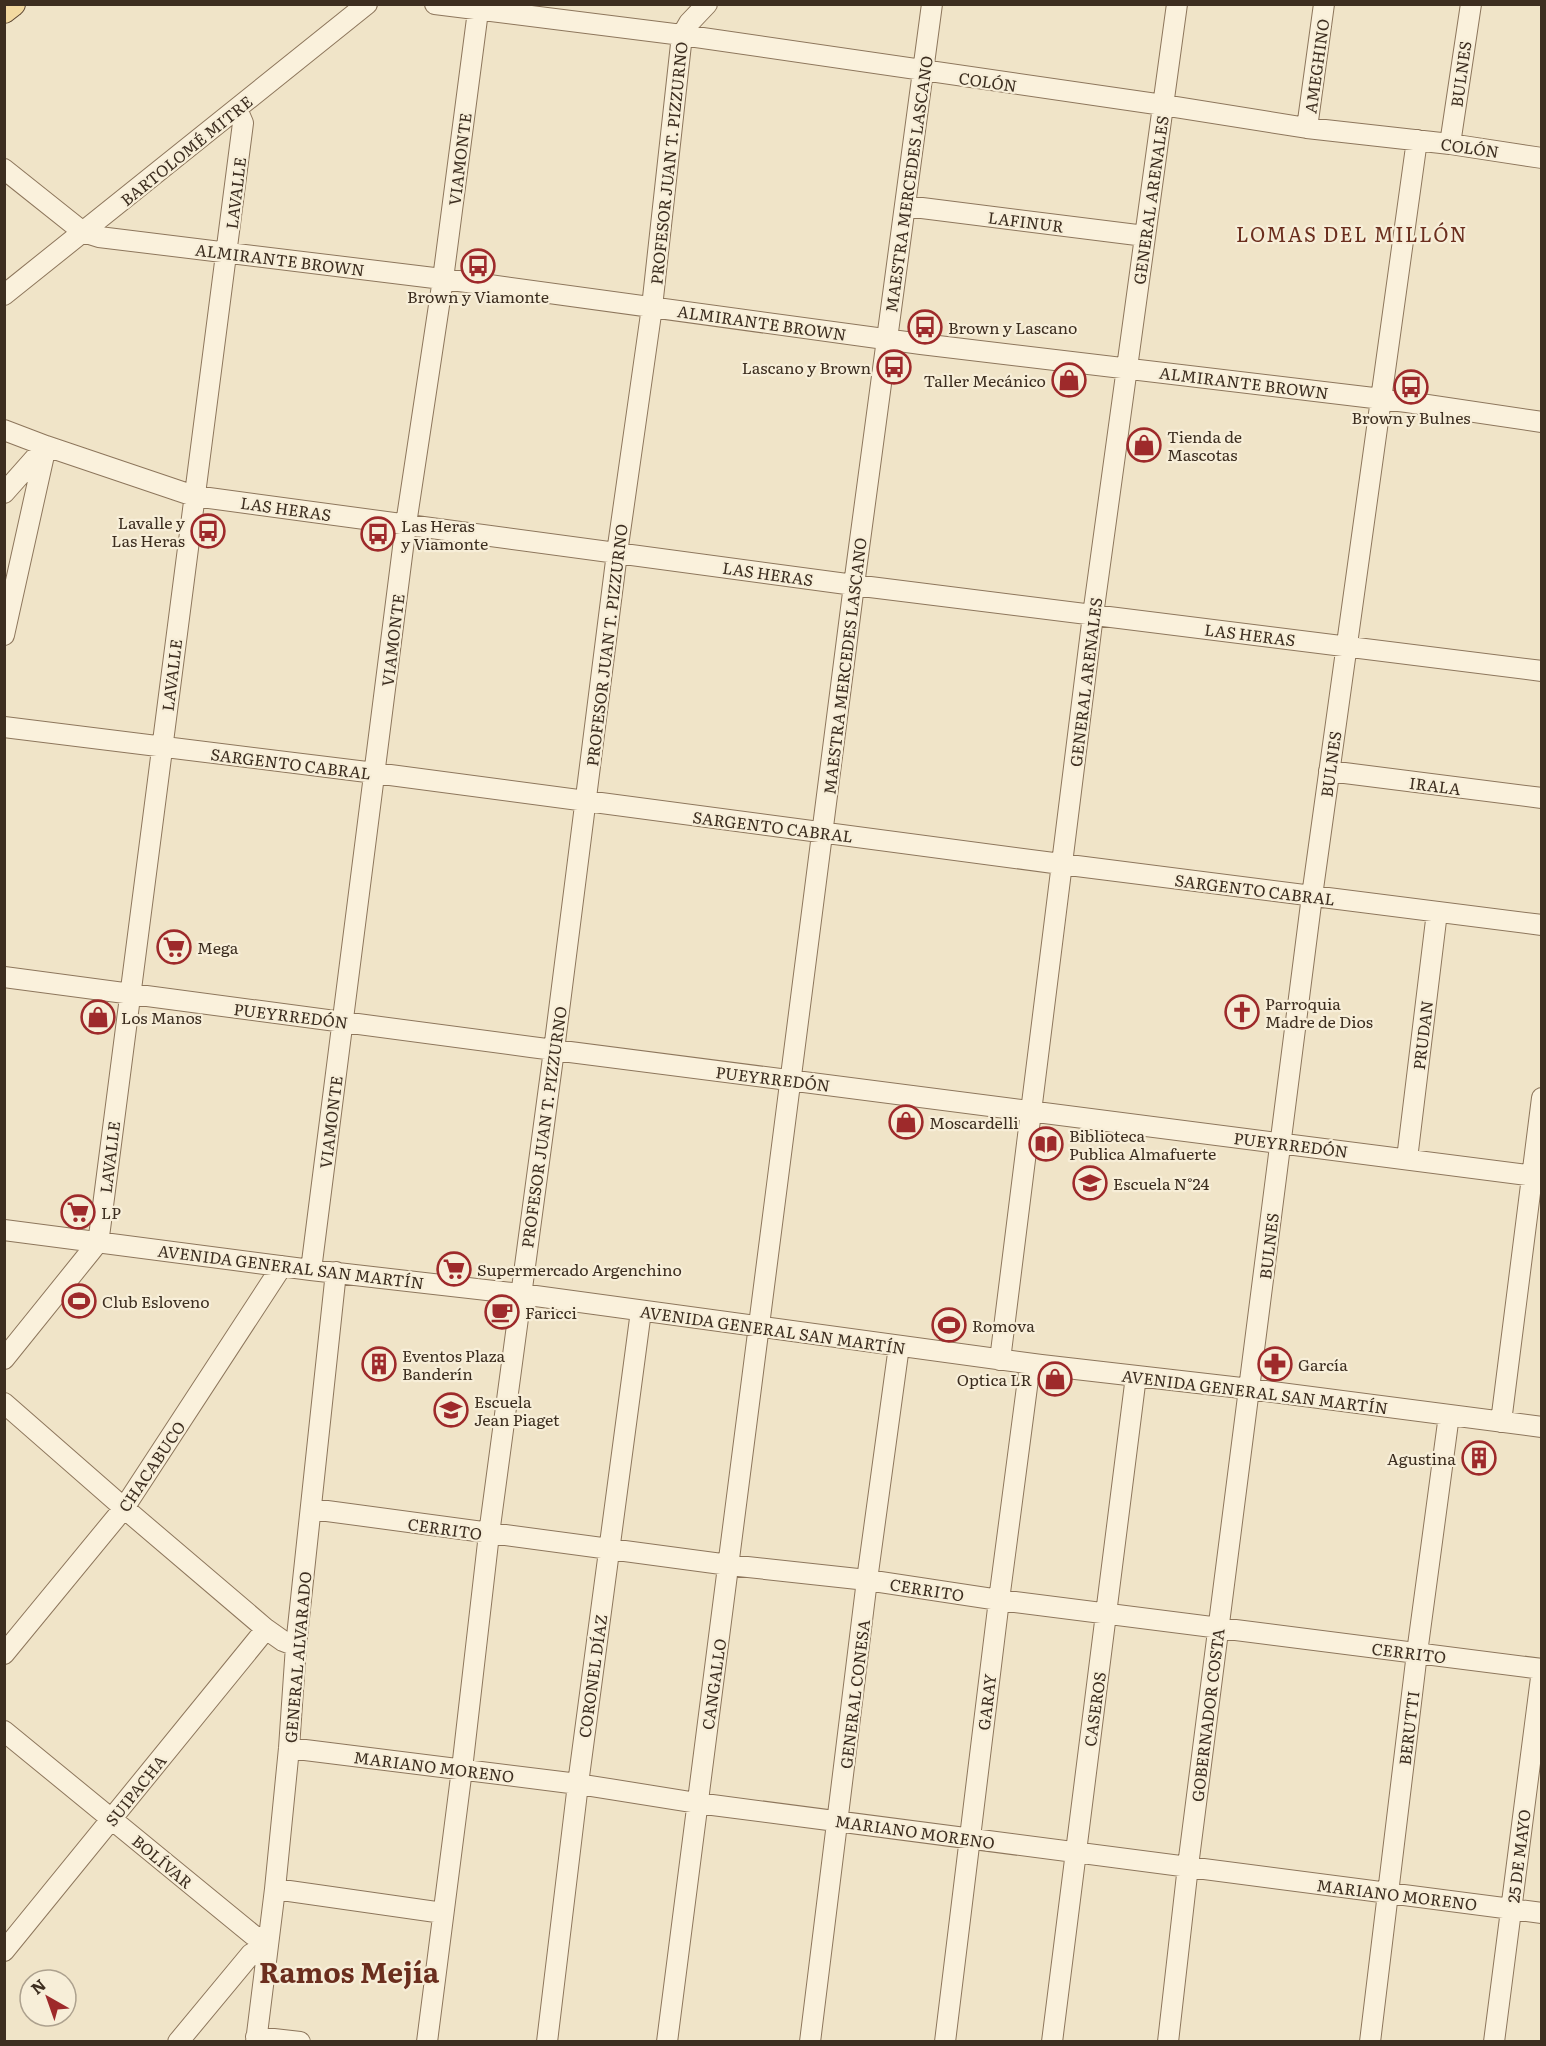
<svg xmlns="http://www.w3.org/2000/svg" width="1546" height="2046" viewBox="0 0 1546 2046" font-family="Literata,serif">
<style>
.lines{fill:none;stroke-linecap:round;stroke-linejoin:round}
.minor-casing{stroke:#8d765c;stroke-width:22}
.major-casing{stroke:#5b4430;stroke-width:26}
.minor{stroke:#faf1dc;stroke-width:20}
.major{stroke:#f3d9a0;stroke-width:24}
.labels{text-anchor:middle;dominant-baseline:central;stroke-width:4.5;stroke-linejoin:round;paint-order:stroke}
.street-label{font-size:16px;fill:#3d2e20;stroke:#f7eed8}
.poi-label{font-size:16px;fill:#3d2e20;stroke:#f7eed8;text-anchor:start}
.quarter-label{font-size:20px;letter-spacing:1.5px;fill:#6b2e1e;stroke:#f7eed8}
.town-label{font-size:28px;font-weight:bold;fill:#6b2e1e;stroke:#f7eed8}
</style>
<rect width="100%" height="100%" fill="#f0e4c8"/>
<g class="lines">
<defs>
<path id="minor" d="M435 4 682 35 1163 105 1307 128 1450 144 1542 158
M1307 128 1324 4
M1450 144 1471 4
M4 169 83 232 99 237 475 283 921 344 1407 402 1542 422
M906 206 1145 236
M4 295 367 4
M4 430 46 446 194 496 854 585 1542 671
M4 493 44 448
M4 635 46 446
M4 727 375 773 1061 864 1542 925
M1329 771 1542 798
M4 977 531 1047 1542 1177
M1407 1159 1437 912
M4 1230 311 1270 521 1294 1041 1365 1250 1389 1542 1427
M311 1270 406 524 443 279 478 11
M4 1359 91 1251 98 1242 100 1229 243 123 237 109
M1000 1360 1093 615 1177 4
M4 1403 124 1508 266 1629 283 1641 296 1646
M1501 1422 1542 1098
M312 1509 729 1565 867 1580 999 1600 1542 1669
M4 1654 124 1508 282 1266
M4 1731 253 1935 268 1940
M289 1748 578 1784 697 1803 1542 1913
M275 1889 443 1913
M4 1951 266 1629
M256 2037 300 2042
M178 2042 251 1954 258 1950 267 1953
M256 2042 275 1889 289 1748 296 1646 336 1272
M427 2042 462 1769 489 1534 554 1050 617 553 652 307 682 35 689 23 707 4
M547 2042 578 1784 641 1311
M667 2042 854 585 932 4
M810 2042 867 1580 899 1346
M945 2042 999 1600 1030 1364
M1052 2042 1136 1376
M1168 2042 1188 1866 1312 896 1417 140
M1370 2042 1417 1653 1449 1415
M1494 2042 1542 1670"/>
<path id="major" d="M4 11 13 4"/>
</defs>
<!-- minor casing -->
<use href="#minor" class="minor-casing"/>
<!-- major casing -->
<use href="#major" class="major-casing"/>
<!-- minor -->
<use href="#minor" class="minor"/>
<!-- major -->
<use href="#major" class="major"/>
</g>
<!-- icons -->
<defs>
<symbol id="bus-ring" viewBox="-11 -11 22 22"><circle r="9.5" fill="#f7eed8" stroke="#9e2a2b" stroke-width="1.5"/><path d="M-5-6H5V4H4V6H2V4H-2V6H-4V4H-5ZM-3.5-4V0h7V-4ZM-3.5 1.2v1.5H-2V1.2ZM2 1.2v1.5H3.5V1.2Z" fill="#9e2a2b"/></symbol>
<symbol id="shop-ring" viewBox="-11 -11 22 22"><circle r="9.5" fill="#f7eed8" stroke="#9e2a2b" stroke-width="1.5"/><path d="M-5-2.5h2.3a2.7 3.5 0 0 1 5.4 0H5L5.5 6h-11ZM-1.5-2.5h3a1.5 2.3 0 0 0-3 0Z" fill="#9e2a2b"/></symbol>
<symbol id="supermarket-ring" viewBox="-11 -11 22 22"><circle r="9.5" fill="#f7eed8" stroke="#9e2a2b" stroke-width="1.5"/><path d="M-6-5.5h2.5l.6 2H6L4.5 2H-2.5L-4.4-4H-6ZM-1.5 3.2a1.3 1.3 0 1 0 .1 0ZM3 3.2a1.3 1.3 0 1 0 .1 0Z" fill="#9e2a2b"/></symbol>
<symbol id="church-ring" viewBox="-11 -11 22 22"><circle r="9.5" fill="#f7eed8" stroke="#9e2a2b" stroke-width="1.5"/><path d="M-1.2-6h2.4v3.5h3.3v2.4h-3.3V6h-2.4V-.1h-3.3v-2.4h3.3Z" fill="#9e2a2b"/></symbol>
<symbol id="library-ring" viewBox="-11 -11 22 22"><circle r="9.5" fill="#f7eed8" stroke="#9e2a2b" stroke-width="1.5"/><path d="M-6-4Q-3-5.5-.7-3.5V5Q-3 3-6 4ZM6-4Q3-5.5 .7-3.5V5Q3 3 6 4Z" fill="#9e2a2b"/></symbol>
<symbol id="school-ring" viewBox="-11 -11 22 22"><circle r="9.5" fill="#f7eed8" stroke="#9e2a2b" stroke-width="1.5"/><path d="M0-5L7-2L0 1L-7-2ZM-4 1L0 2.5L4 1V4Q0 6-4 4Z" fill="#9e2a2b"/></symbol>
<symbol id="stadium-ring" viewBox="-11 -11 22 22"><circle r="9.5" fill="#f7eed8" stroke="#9e2a2b" stroke-width="1.5"/><path d="M0-5a6.5 5 0 1 0 0 10a6.5 5 0 1 0 0-10ZM-3.5-1.8h7v3.6h-7Z" fill="#9e2a2b"/></symbol>
<symbol id="cafe-ring" viewBox="-11 -11 22 22"><circle r="9.5" fill="#f7eed8" stroke="#9e2a2b" stroke-width="1.5"/><path d="M-5.5-4.5H6V0H3Q3 3.5 0 3.5H-2.5Q-5.5 3.5-5.5 0ZM3-3.2v2h1.7v-2ZM-6 4.5H4V6H-6Z" fill="#9e2a2b"/></symbol>
<symbol id="building-ring" viewBox="-11 -11 22 22"><circle r="9.5" fill="#f7eed8" stroke="#9e2a2b" stroke-width="1.5"/><path d="M-4-6H4V6H1V3H-1V6H-4ZM-2.5-4.3h1.7v1.8h-1.7ZM.8-4.3h1.7v1.8H.8ZM-2.5-1h1.7V.8h-1.7ZM.8-1h1.7V.8H.8Z" fill="#9e2a2b"/></symbol>
<symbol id="pharmacy-ring" viewBox="-11 -11 22 22"><circle r="9.5" fill="#f7eed8" stroke="#9e2a2b" stroke-width="1.5"/><path d="M-2-6h4v4h4v4h-4v4h-4v-4h-4v-4h4Z" fill="#9e2a2b"/></symbol>
</defs>
<g fill-rule="evenodd">
<use href="#bus-ring" x="459" y="247" width="38" height="38"/>
<use href="#bus-ring" x="906" y="308" width="38" height="38"/>
<use href="#bus-ring" x="875" y="348" width="38" height="38"/>
<use href="#shop-ring" x="1050" y="361" width="38" height="38"/>
<use href="#bus-ring" x="1392" y="368" width="38" height="38"/>
<use href="#shop-ring" x="1125" y="426" width="38" height="38"/>
<use href="#bus-ring" x="189" y="512" width="38" height="38"/>
<use href="#bus-ring" x="359" y="515" width="38" height="38"/>
<use href="#supermarket-ring" x="155" y="928" width="38" height="38"/>
<use href="#church-ring" x="1223" y="993" width="38" height="38"/>
<use href="#shop-ring" x="79" y="998" width="38" height="38"/>
<use href="#shop-ring" x="887" y="1103" width="38" height="38"/>
<use href="#library-ring" x="1027" y="1125" width="38" height="38"/>
<use href="#school-ring" x="1071" y="1164" width="38" height="38"/>
<use href="#supermarket-ring" x="59" y="1193" width="38" height="38"/>
<use href="#supermarket-ring" x="435" y="1250" width="38" height="38"/>
<use href="#stadium-ring" x="60" y="1282" width="38" height="38"/>
<use href="#cafe-ring" x="483" y="1293" width="38" height="38"/>
<use href="#stadium-ring" x="930" y="1306" width="38" height="38"/>
<use href="#building-ring" x="360" y="1345" width="38" height="38"/>
<use href="#pharmacy-ring" x="1256" y="1345" width="38" height="38"/>
<use href="#shop-ring" x="1036" y="1360" width="38" height="38"/>
<use href="#school-ring" x="432" y="1391" width="38" height="38"/>
<use href="#building-ring" x="1460" y="1439" width="38" height="38"/>
</g>
<g class="labels">
<!-- street labels -->
<g class="street-label">
<text transform="translate(1316 66) rotate(-82)">AMEGHINO</text>
<text transform="translate(1460 74) rotate(-82)">BULNES</text>
<text transform="translate(988 81) rotate(8)">COLÓN</text>
<text transform="translate(1470 147) rotate(8)">COLÓN</text>
<text transform="translate(186 150) rotate(-39)">BARTOLOMÉ MITRE</text>
<text transform="translate(459 159) rotate(-83)">VIAMONTE</text>
<text transform="translate(668 163) rotate(-84)">PROFESOR JUAN T. PIZZURNO</text>
<text transform="translate(908 184) rotate(-82)">MAESTRA MERCEDES LASCANO</text>
<text transform="translate(235 193) rotate(-83)">LAVALLE</text>
<text transform="translate(1150 200) rotate(-82)">GENERAL ARENALES</text>
<text transform="translate(1026 221) rotate(7)">LAFINUR</text>
<text transform="translate(280 259) rotate(7)">ALMIRANTE BROWN</text>
<text transform="translate(762 322) rotate(8)">ALMIRANTE BROWN</text>
<text transform="translate(1244 382) rotate(7)">ALMIRANTE BROWN</text>
<text transform="translate(286 508) rotate(8)">LAS HERAS</text>
<text transform="translate(768 573) rotate(8)">LAS HERAS</text>
<text transform="translate(1250 634) rotate(7)">LAS HERAS</text>
<text transform="translate(392 640) rotate(-83)">VIAMONTE</text>
<text transform="translate(606 645) rotate(-83)">PROFESOR JUAN T. PIZZURNO</text>
<text transform="translate(844 666) rotate(-83)">MAESTRA MERCEDES LASCANO</text>
<text transform="translate(171 675) rotate(-83)">LAVALLE</text>
<text transform="translate(1085 682) rotate(-83)">GENERAL ARENALES</text>
<text transform="translate(291 763) rotate(7)">SARGENTO CABRAL</text>
<text transform="translate(1330 764) rotate(-82)">BULNES</text>
<text transform="translate(1435 785) rotate(7)">IRALA</text>
<text transform="translate(773 826) rotate(7)">SARGENTO CABRAL</text>
<text transform="translate(1255 889) rotate(7)">SARGENTO CABRAL</text>
<text transform="translate(291 1015) rotate(7)">PUEYRREDÓN</text>
<text transform="translate(1422 1035) rotate(-83)">PRUDAN</text>
<text transform="translate(773 1078) rotate(7)">PUEYRREDÓN</text>
<text transform="translate(330 1122) rotate(-83)">VIAMONTE</text>
<text transform="translate(543 1127) rotate(-82)">PROFESOR JUAN T. PIZZURNO</text>
<text transform="translate(1291 1144) rotate(7)">PUEYRREDÓN</text>
<text transform="translate(109 1157) rotate(-83)">LAVALLE</text>
<text transform="translate(1268 1246) rotate(-83)">BULNES</text>
<text transform="translate(291 1266) rotate(7)">AVENIDA GENERAL SAN MARTÍN</text>
<text transform="translate(773 1329) rotate(8)">AVENIDA GENERAL SAN MARTÍN</text>
<text transform="translate(1255 1391) rotate(7)">AVENIDA GENERAL SAN MARTÍN</text>
<text transform="translate(151 1466) rotate(-56)">CHACABUCO</text>
<text transform="translate(445 1528) rotate(8)">CERRITO</text>
<text transform="translate(927 1589) rotate(9)">CERRITO</text>
<text transform="translate(1409 1652) rotate(7)">CERRITO</text>
<text transform="translate(297 1657) rotate(-85)">GENERAL ALVARADO</text>
<text transform="translate(592 1676) rotate(-82)">CORONEL DÍAZ</text>
<text transform="translate(713 1684) rotate(-82)">CANGALLO</text>
<text transform="translate(854 1694) rotate(-83)">GENERAL CONESA</text>
<text transform="translate(986 1702) rotate(-83)">GARAY</text>
<text transform="translate(1094 1709) rotate(-82)">CASEROS</text>
<text transform="translate(1207 1715) rotate(-83)">GOBERNADOR COSTA</text>
<text transform="translate(1408 1728) rotate(-83)">BERUTTI</text>
<text transform="translate(434 1766) rotate(7)">MARIANO MORENO</text>
<text transform="translate(135 1790) rotate(-51)">SUIPACHA</text>
<text transform="translate(915 1831) rotate(8)">MARIANO MORENO</text>
<text transform="translate(1518 1856) rotate(-83)">25 DE MAYO</text>
<text transform="translate(163 1861) rotate(40)">BOLÍVAR</text>
<text transform="translate(1397 1894) rotate(7)">MARIANO MORENO</text>
</g>
<!-- poi labels -->
<g class="poi-label">
<text x="478" y="296" text-anchor="middle">Brown y Viamonte</text>
<text x="948" y="327">Brown y Lascano</text>
<text x="871" y="367" text-anchor="end">Lascano y Brown</text>
<text x="1046" y="380" text-anchor="end">Taller Mecánico</text>
<text x="1411" y="417" text-anchor="middle">Brown y Bulnes</text>
<text x="1167" y="436">Tienda de<tspan x="1167" dy="18">Mascotas</tspan></text>
<text x="185" y="522" text-anchor="end">Lavalle y<tspan x="185" dy="18">Las Heras</tspan></text>
<text x="401" y="525">Las Heras<tspan x="401" dy="18">y Viamonte</tspan></text>
<text x="197" y="947">Mega</text>
<text x="1265" y="1003">Parroquia<tspan x="1265" dy="18">Madre de Dios</tspan></text>
<text x="121" y="1017">Los Manos</text>
<text x="929" y="1122">Moscardelli</text>
<text x="1069" y="1135">Biblioteca<tspan x="1069" dy="18">Publica Almafuerte</tspan></text>
<text x="1113" y="1183">Escuela N°24</text>
<text x="101" y="1212">LP</text>
<text x="477" y="1269">Supermercado Argenchino</text>
<text x="102" y="1301">Club Esloveno</text>
<text x="525" y="1312">Faricci</text>
<text x="972" y="1325">Romova</text>
<text x="402" y="1355">Eventos Plaza<tspan x="402" dy="18">Banderín</tspan></text>
<text x="1298" y="1364">García</text>
<text x="1032" y="1379" text-anchor="end">Optica LR</text>
<text x="474" y="1401">Escuela<tspan x="474" dy="18">Jean Piaget</tspan></text>
<text x="1456" y="1458" text-anchor="end">Agustina</text>
</g>
<!-- quarter labels -->
<g class="quarter-label">
<text x="1352" y="233">LOMAS DEL MILLÓN</text>
</g>
<!-- town labels -->
<g class="town-label">
<text x="349" y="1971">Ramos Mejía</text>
</g>
</g>
<!-- border -->
<rect width="1546" height="2046" fill="none" stroke="#3d2e20" stroke-width="12"/>
<!-- north arrow -->
<g transform="translate(48 1998) rotate(320)"><circle r="28" fill="#f7eed8" stroke="#ada18e" stroke-width="1.5"/>
<path d="M0-4.5L10 22L0 15L-10 22Z" fill="#9e2a2b"/>
<text y="-9" font-size="16" font-weight="bold" text-anchor="middle" fill="#3d2e20">N</text>
</g>
</svg>
